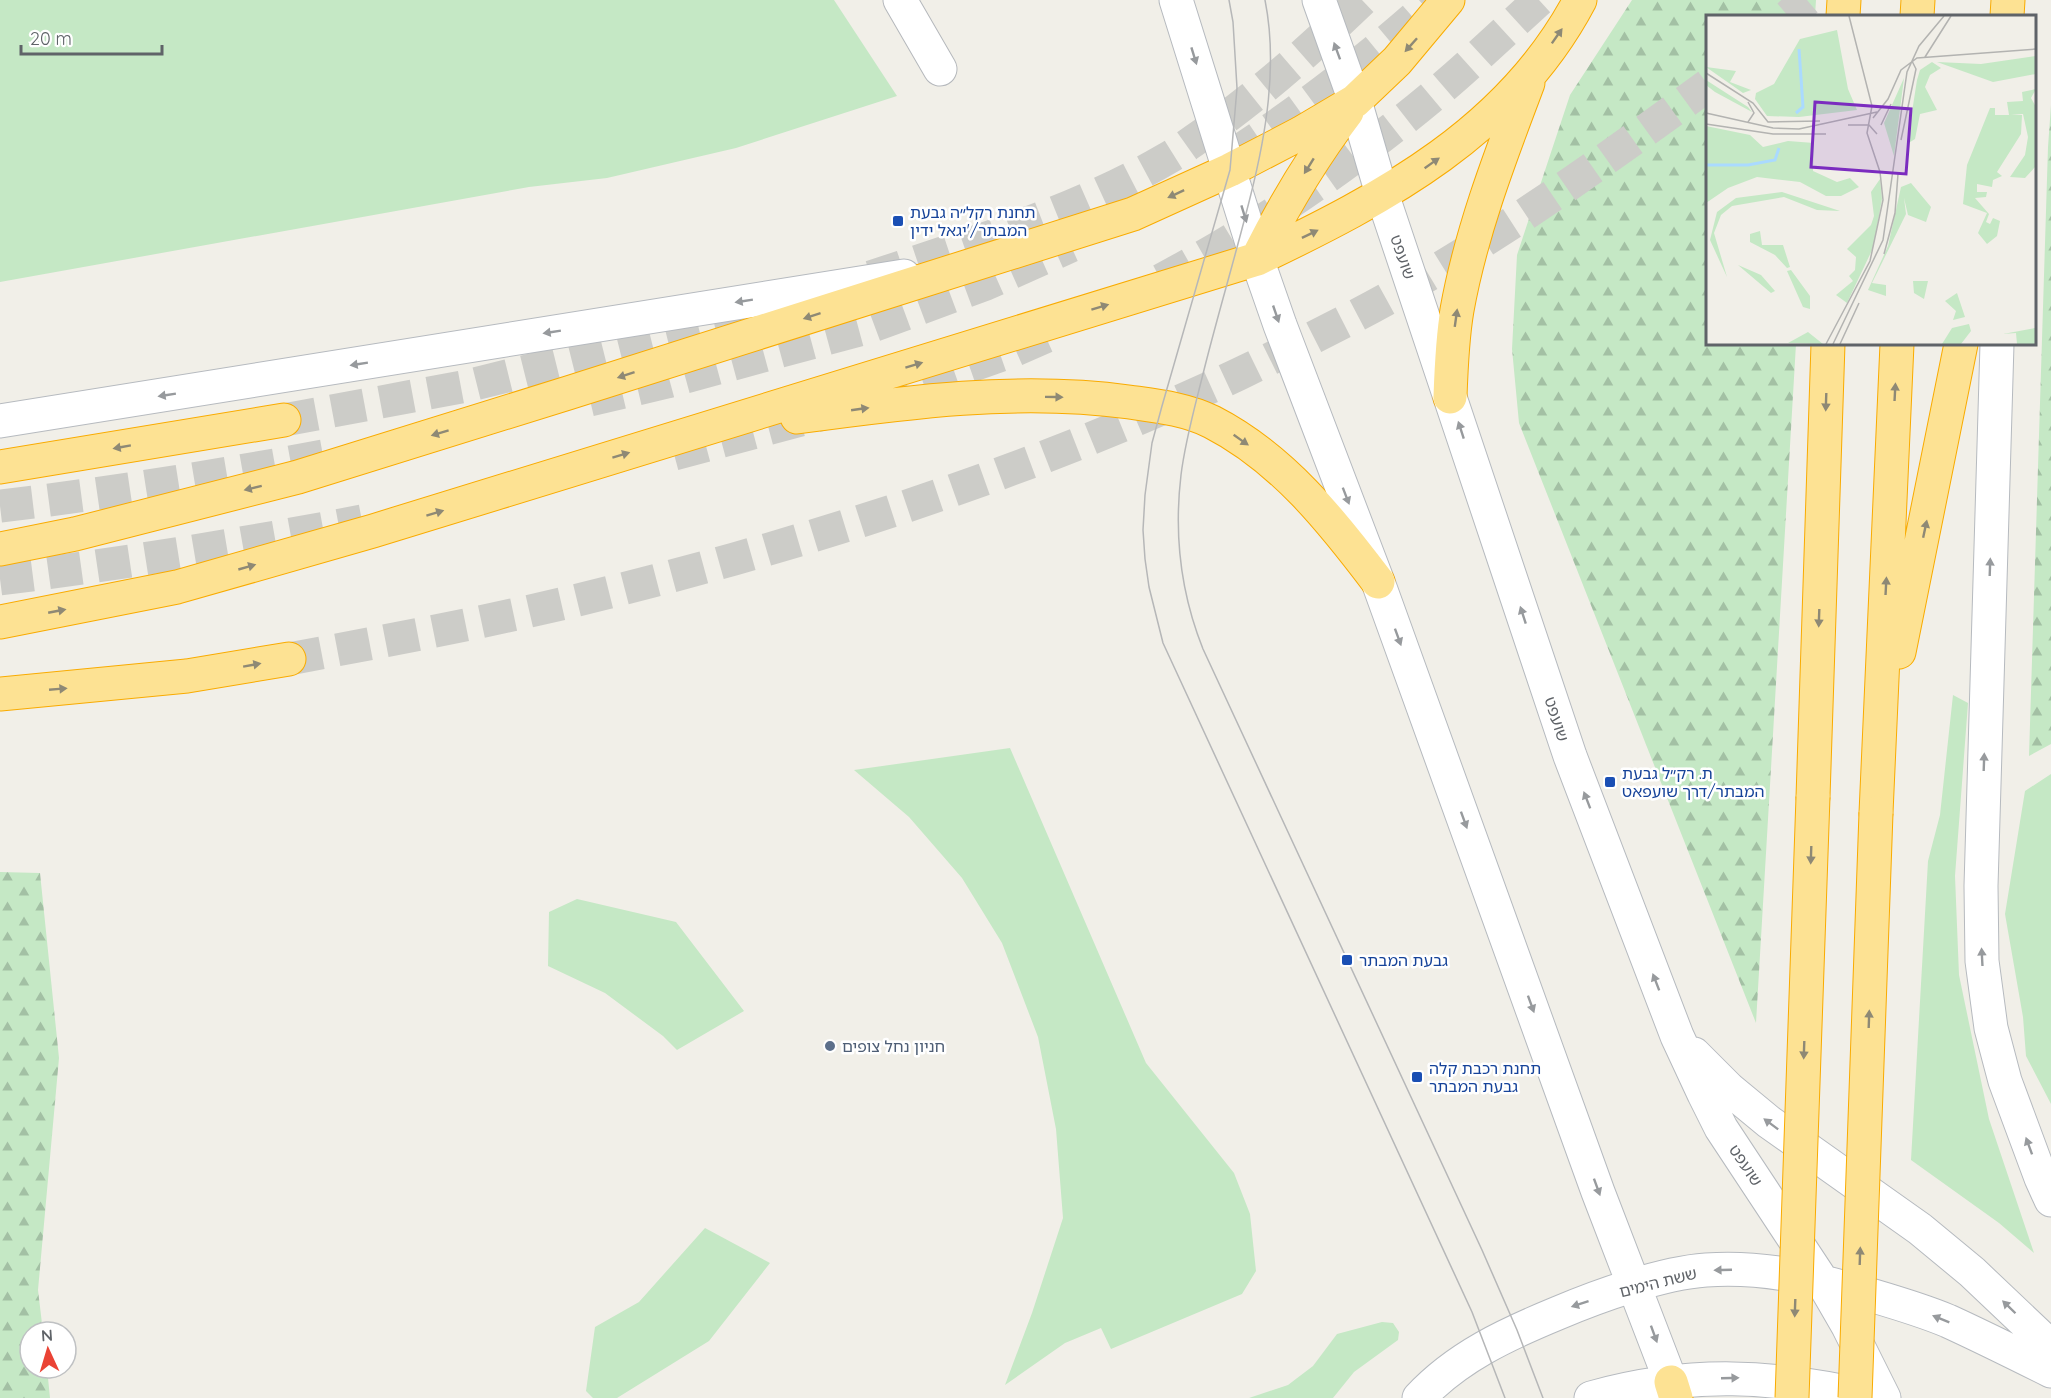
<svg xmlns="http://www.w3.org/2000/svg" width="2051" height="1398" viewBox="0 0 2051 1398" font-family="Quicksand,'Noto Sans Hebrew',sans-serif">
<style>
.green{fill:#c5e8c5}
.forest{fill:url(#forest-firs)}
.lines{fill:none;stroke-linecap:round;stroke-linejoin:round}
.highway-tunnel{stroke:#ccccc8;stroke-width:33;stroke-dasharray:33 16;stroke-linecap:butt}
.street-casing{stroke:#b5b8bc;stroke-width:35}
.secondary-casing{stroke:#b6babf;stroke-width:35}
.highway-casing{stroke:#f9ab00;stroke-width:35}
.street{stroke:#fff;stroke-width:33}
.secondary{stroke:#fff;stroke-width:33}
.highway{stroke:#fde293;stroke-width:33}
.tram{stroke:#b6b7b8;stroke-width:1.5}
.highway-bridge-casing{stroke:#f9ab00;stroke-width:35;stroke-linecap:butt}
.highway-bridge{stroke:#fde293;stroke-width:33}
.oneway{fill:#8e8975}
.oneway2{fill:#979a9d}
.transit-dot{fill:#1a4fb4;stroke:#fff;stroke-width:2}
.service-dot{fill:#5c6f8a;stroke:#fff;stroke-width:2}
.labels{text-anchor:middle;dominant-baseline:central;stroke-width:5;stroke-linejoin:round;paint-order:stroke}
.transit-label{font-size:16px;fill:#164399;stroke:#fff;text-anchor:start}
.street-label{font-size:16px;fill:#5f6368;stroke:#fff}
.service-label{font-size:16px;fill:#4e5e75;stroke:#fff;text-anchor:start}
.inset-river{fill:none;stroke:#aadaff;stroke-width:3}
.inset-road{fill:none;stroke:#b3b3b1;stroke-width:1.5}
.view{fill:#7b2cbf;fill-opacity:0.15;stroke:#7b2cbf;stroke-width:3}
.inset-edge{fill:none;stroke:#5f6368;stroke-width:3}
</style>
<defs>
<pattern id="forest-firs" width="22" height="20" patternUnits="userSpaceOnUse" patternTransform="scale(1.5)"><rect width="22" height="20" fill="#c5e8c5"/><path d="M5 1l3.5 6h-7zM16 11l3.5 6h-7z" fill="#a3c0a4"/></pattern>
</defs>
<rect width="100%" height="100%" fill="#f1efe8"/>
<!-- green -->
<path class="green" d="M0 0H834L897 96 736 148 607 178 529 187 0 282Z
M1953 695 1968 703 1955 876 1959 975 1989 1119 2034 1253 1999 1223 1911 1160 1928 861 1940 815Z
M1010 748 1146 1063 1234 1173 1250 1214 1256 1271 1242 1294 1111 1349 1101 1328 1065 1343 1005 1385 1032 1313 1063 1218 1056 1129 1038 1037 1002 943 962 878 909 817 854 770Z
M2051 774V1104L2026 1056 2023 1017 2005 914 2025 791Z
M577 899 676 922 744 1011 677 1050 663 1036 605 993 548 966 549 912Z
M705 1228 770 1263 709 1341 617 1398H593L586 1391 595 1327 639 1302Z
M1382 1322 1393 1323 1399 1332 1398 1340 1354 1372 1333 1398H1249L1288 1385 1313 1366 1337 1334Z"/>
<!-- forest -->
<path class="forest" d="M1632 0H1816L1815 16H1708V344H1796L1756 1023 1519 423 1512 349 1517 255 1570 95Z
M2051 105V744L2029 756 2048 147Z
M0 872 40 873 59 1058 38 1290 43 1332H30V1368H47L50 1398H0Z"/>
<g class="lines">
<!-- highway-tunnel -->
<path class="highway-tunnel" d="M1788 16 1807 0
M1231 156C1302 110 1371 57 1434 0
M871 277C971 243 1076 212 1168 158 1179 152 1190 143 1202 135 1259 95 1312 48 1362 0
M1161 280C1245 235 1323 183 1398 124 1448 86 1493 42 1539 0
M877 399 1013 351 1056 332
M590 400 667 382 870 327 986 284 1071 246
M284 420 467 386 780 308
M674 454 827 413
M0 506C112 493 223 475 334 454
M0 579C121 564 242 544 362 521
M289 659C389 640 488 622 586 598 810 543 1031 472 1239 374 1309 340 1379 306 1445 265 1536 210 1622 148 1708 85"/>
<defs>
<path id="street" d="M900 0 940 69"/>
<path id="secondary" d="M1176 0 1257 259 1280 325 1378 582 1598 1192 1671 1382
M1319 0 1355 101 1382 194 1570 756 1677 1036 1704 1094 1721 1128 1822 1281 1848 1326 1884 1398
M1997 344 1981 886 1982 961 1991 1028 2005 1081 2041 1178 2051 1200
M0 421 904 276
M1694 1054 1729 1089 1769 1122 1920 1229 1972 1272 2051 1347
M1419 1398C1457 1357 1507 1334 1558 1313 1598 1296 1662 1273 1706 1270 1764 1266 1812 1278 1867 1294 1894 1302 1922 1310 1948 1321 1983 1337 2017 1354 2051 1371
M1591 1398C1690 1370 1775 1375 1874 1398"/>
<path id="highway" d="M1843 16 1844 0
M1917 16 1918 0
M2007 16 2008 0
M1257 259C1283 207 1312 158 1347 112
M1450 397C1451 368 1452 339 1457 310 1471 232 1500 157 1528 83
M797 417C907 402 1018 387 1129 402 1157 406 1186 409 1212 422 1282 458 1332 521 1378 582
M0 467 284 420
M0 549 75 534 298 477 568 393 1133 214 1230 170 1301 133 1355 101 1397 61 1448 0
M0 622 177 587 373 531 1257 259C1385 198 1511 131 1580 0
M1899 652 1961 344
M0 694 187 676 289 659
M1813 797 1828 344
M1876 813 1897 344
M1671 1382 1676 1398"/>
</defs>
<!-- street casing -->
<use href="#street" class="street-casing"/>
<!-- secondary casing -->
<use href="#secondary" class="secondary-casing"/>
<!-- highway casing -->
<use href="#highway" class="highway-casing"/>
<!-- street -->
<use href="#street" class="street"/>
<!-- secondary -->
<use href="#secondary" class="secondary"/>
<!-- highway -->
<use href="#highway" class="highway"/>
<!-- tram -->
<path class="tram" d="M1229 0 1233 22 1237 88 1230 170 1162 406 1152 443 1145 495 1143 530 1145 559 1149 587 1163 643 1472 1312 1505 1398
M1265 0C1278 65 1266 135 1250 198 1235 258 1217 317 1202 378 1194 410 1185 442 1181 475 1174 534 1181 594 1203 649L1482 1250 1517 1330 1543 1398"/>
<defs>
<path id="highway-bridge" d="M1792 1398 1813 797
M1855 1398 1876 813"/>
</defs>
<!-- highway-bridge casing -->
<use href="#highway-bridge" class="highway-bridge-casing"/>
<!-- highway-bridge -->
<use href="#highway-bridge" class="highway-bridge"/>
</g>
<!-- one-way arrows -->
<defs><path id="oneway-solid" d="M-6-.8H1V-3.2L6.5 0L1 3.2V.8H-6Z" transform="scale(1.5)"/></defs>
<g class="oneway">
<use href="#oneway-solid" transform="translate(1557 36) rotate(-55)"/>
<use href="#oneway-solid" transform="translate(1411 45) rotate(132)"/>
<use href="#oneway-solid" transform="translate(1432 163) rotate(-35)"/>
<use href="#oneway-solid" transform="translate(1309 166) rotate(122)"/>
<use href="#oneway-solid" transform="translate(1176 194) rotate(155)"/>
<use href="#oneway-solid" transform="translate(1310 234) rotate(-26)"/>
<use href="#oneway-solid" transform="translate(1100 307) rotate(-17)"/>
<use href="#oneway-solid" transform="translate(812 316) rotate(162)"/>
<use href="#oneway-solid" transform="translate(1456 318) rotate(-82)"/>
<use href="#oneway-solid" transform="translate(914 365) rotate(-17)"/>
<use href="#oneway-solid" transform="translate(626 375) rotate(162)"/>
<use href="#oneway-solid" transform="translate(1895 392) rotate(-87)"/>
<use href="#oneway-solid" transform="translate(1054 397) rotate(1)"/>
<use href="#oneway-solid" transform="translate(1826 402) rotate(92)"/>
<use href="#oneway-solid" transform="translate(860 409) rotate(-8)"/>
<use href="#oneway-solid" transform="translate(440 433) rotate(163)"/>
<use href="#oneway-solid" transform="translate(1241 440) rotate(35)"/>
<use href="#oneway-solid" transform="translate(122 447) rotate(170)"/>
<use href="#oneway-solid" transform="translate(621 455) rotate(-17)"/>
<use href="#oneway-solid" transform="translate(253 488) rotate(166)"/>
<use href="#oneway-solid" transform="translate(435 513) rotate(-17)"/>
<use href="#oneway-solid" transform="translate(1925 529) rotate(-78)"/>
<use href="#oneway-solid" transform="translate(247 567) rotate(-16)"/>
<use href="#oneway-solid" transform="translate(1886 586) rotate(-87)"/>
<use href="#oneway-solid" transform="translate(57 611) rotate(-11)"/>
<use href="#oneway-solid" transform="translate(1819 618) rotate(92)"/>
<use href="#oneway-solid" transform="translate(252 665) rotate(-10)"/>
<use href="#oneway-solid" transform="translate(58 689) rotate(-5)"/>
<use href="#oneway-solid" transform="translate(1811 855) rotate(92)"/>
<use href="#oneway-solid" transform="translate(1869 1019) rotate(-88)"/>
<use href="#oneway-solid" transform="translate(1804 1050) rotate(92)"/>
<use href="#oneway-solid" transform="translate(1860 1256) rotate(-88)"/>
<use href="#oneway-solid" transform="translate(1795 1308) rotate(92)"/>
</g>
<g class="oneway2">
<use href="#oneway-solid" transform="translate(1337 51) rotate(-110)"/>
<use href="#oneway-solid" transform="translate(1194 56) rotate(73)"/>
<use href="#oneway-solid" transform="translate(1244 214) rotate(73)"/>
<use href="#oneway-solid" transform="translate(744 301) rotate(171)"/>
<use href="#oneway-solid" transform="translate(1276 314) rotate(71)"/>
<use href="#oneway-solid" transform="translate(552 332) rotate(171)"/>
<use href="#oneway-solid" transform="translate(359 364) rotate(171)"/>
<use href="#oneway-solid" transform="translate(167 395) rotate(171)"/>
<use href="#oneway-solid" transform="translate(1461 430) rotate(-108)"/>
<use href="#oneway-solid" transform="translate(1346 496) rotate(69)"/>
<use href="#oneway-solid" transform="translate(1990 567) rotate(-88)"/>
<use href="#oneway-solid" transform="translate(1523 615) rotate(-108)"/>
<use href="#oneway-solid" transform="translate(1398 637) rotate(70)"/>
<use href="#oneway-solid" transform="translate(1984 762) rotate(-88)"/>
<use href="#oneway-solid" transform="translate(1587 800) rotate(-111)"/>
<use href="#oneway-solid" transform="translate(1464 820) rotate(70)"/>
<use href="#oneway-solid" transform="translate(1982 957) rotate(-93)"/>
<use href="#oneway-solid" transform="translate(1656 982) rotate(-111)"/>
<use href="#oneway-solid" transform="translate(1531 1004) rotate(70)"/>
<use href="#oneway-solid" transform="translate(1771 1124) rotate(-143)"/>
<use href="#oneway-solid" transform="translate(2029 1146) rotate(-110)"/>
<use href="#oneway-solid" transform="translate(1597 1187) rotate(70)"/>
<use href="#oneway-solid" transform="translate(1723 1270) rotate(178)"/>
<use href="#oneway-solid" transform="translate(1580 1304) rotate(162)"/>
<use href="#oneway-solid" transform="translate(2009 1307) rotate(-136)"/>
<use href="#oneway-solid" transform="translate(1941 1319) rotate(-158)"/>
<use href="#oneway-solid" transform="translate(1654 1334) rotate(70)"/>
<use href="#oneway-solid" transform="translate(1730 1378) rotate(-2)"/>
</g>
<!-- markers -->
<g class="transit-dot">
<rect x="892" y="215" width="12" height="12" rx="3"/>
<rect x="1604" y="776" width="12" height="12" rx="3"/>
<rect x="1341" y="954" width="12" height="12" rx="3"/>
<rect x="1411" y="1071" width="12" height="12" rx="3"/>
</g>
<circle class="service-dot" cx="830" cy="1046" r="6"/>
<g class="labels">
<!-- transit labels -->
<g class="transit-label">
<text x="910" y="212">תחנת רקל״ה גבעת<tspan x="910" dy="18">המבתר/'יגאל ידין</tspan></text>
<text x="1622" y="773">ת. רק״ל גבעת<tspan x="1622" dy="18">המבתר/דרך שועפאט</tspan></text>
<text x="1359" y="960">גבעת המבתר</text>
<text x="1429" y="1068">תחנת רכבת קלה<tspan x="1429" dy="18">גבעת המבתר</tspan></text>
</g>
<!-- street labels -->
<g class="street-label">
<text transform="translate(1403 257) rotate(71)">שועפט</text>
<text transform="translate(1557 719) rotate(72)">שועפט</text>
<text transform="translate(1746 1165) rotate(56)">שועפט</text>
<text transform="translate(1658 1282) rotate(-14)">ששת הימים</text>
</g>
<!-- service labels -->
<g class="service-label">
<text x="842" y="1046">חניון נחל צופים</text>
</g>
</g>
<!-- overview -->
<g transform="translate(1706 15)">
<rect width="330" height="330" fill="#f1efe8"/>
<path d="M131 15 142 74 151 95 93 102 61 101 49 84 50 78 68 69 94 24ZM0 52 30 56 24 67 45 75 37 78ZM0 65 42 92 46 97 9 77 0 70ZM330 74 325 83 330 92V151L319 163 304 162 319 140 322 122 317 99H305L316 100 315 119 291 157 296 161 287 165 286 172 271 169V177H281L280 182 269 183 283 199 280 207 284 209 287 203 294 206 291 221 281 229 272 218 281 198 257 189 261 150 284 93H289V100H303L301 87 317 86 316 77ZM174 164 176 184 167 233 141 288 130 280 147 266 143 261 149 255 150 242 141 234 165 210 168 201 165 177ZM205 168 225 192 220 207 202 200 198 183 200 199 166 268 180 270V281L162 275 182 231 195 172ZM76 177 134 196 111 195 78 182 26 191 15 200 8 218 21 262 4 225 11 197 30 183ZM54 216 56 230H77L84 252 81 253 69 240 44 227V219ZM32 250 55 260 69 276 65 278ZM85 255 104 281V294L97 292 81 256ZM207 266H222L218 284 208 278ZM251 278 259 302 247 305 250 296 239 286ZM330 302V329H311L310 318 297 319 329 313ZM263 309 265 316 255 329H236L246 313ZM102 317 117 329 82 328Z" fill="#c5e8c5"/>
<path d="M330 41V59L287 67 231 47 275 49ZM226 47 235 53 224 60 219 72 231 95 214 99 209 124 201 129 211 65 214 55ZM198 63 188 141 178 108ZM0 111 44 120 57 132 82 126 108 128 107 156 131 167 144 163 153 172 135 181H120L94 167 51 162 22 173 0 188Z" fill="#c5e8c5"/>
<path class="inset-river" d="M90 98 97 92 93 34M0 150H42L69 145 73 133"/>
<path class="inset-road" d="M219 42 245 1M0 58 47 88 62 107 114 106M42 87 48 98 42 107M0 98 67 113 93 114 171 97M167 103 182 84 195 55 211 43 330 34M0 109 67 119H120M142 110H163L171 119M175 110 185 89M195 125 210 54 206 46M178 239 189 198 192 159M120 329 164 246 177 185 174 157 161 118 166 91 143 1M127 329 177 225 201 57 213 31 238 1M134 329 153 288"/>
<path class="view" d="M109 87 205 94 200 159 105 152Z"/>
<rect width="330" height="330" class="inset-edge"/>
</g>
<!-- north arrow -->
<g transform="translate(48 1350) rotate(356)"><circle r="28" fill="#ffffff" stroke="#bfc1c3" stroke-width="1.5"/>
<path d="M0-4.5L10 22L0 15L-10 22Z" fill="#ea4335"/>
<text y="-9" font-size="16" font-weight="bold" text-anchor="middle" fill="#5f6368">N</text>
</g>
<!-- scale -->
<path d="M21 45v9h141v-9" fill="none" stroke="#5f6368" stroke-width="3"/>
<text x="30" y="45" font-size="18" fill="#5f6368" stroke="#ffffff" stroke-width="4.5" paint-order="stroke">20 m</text>
</svg>
